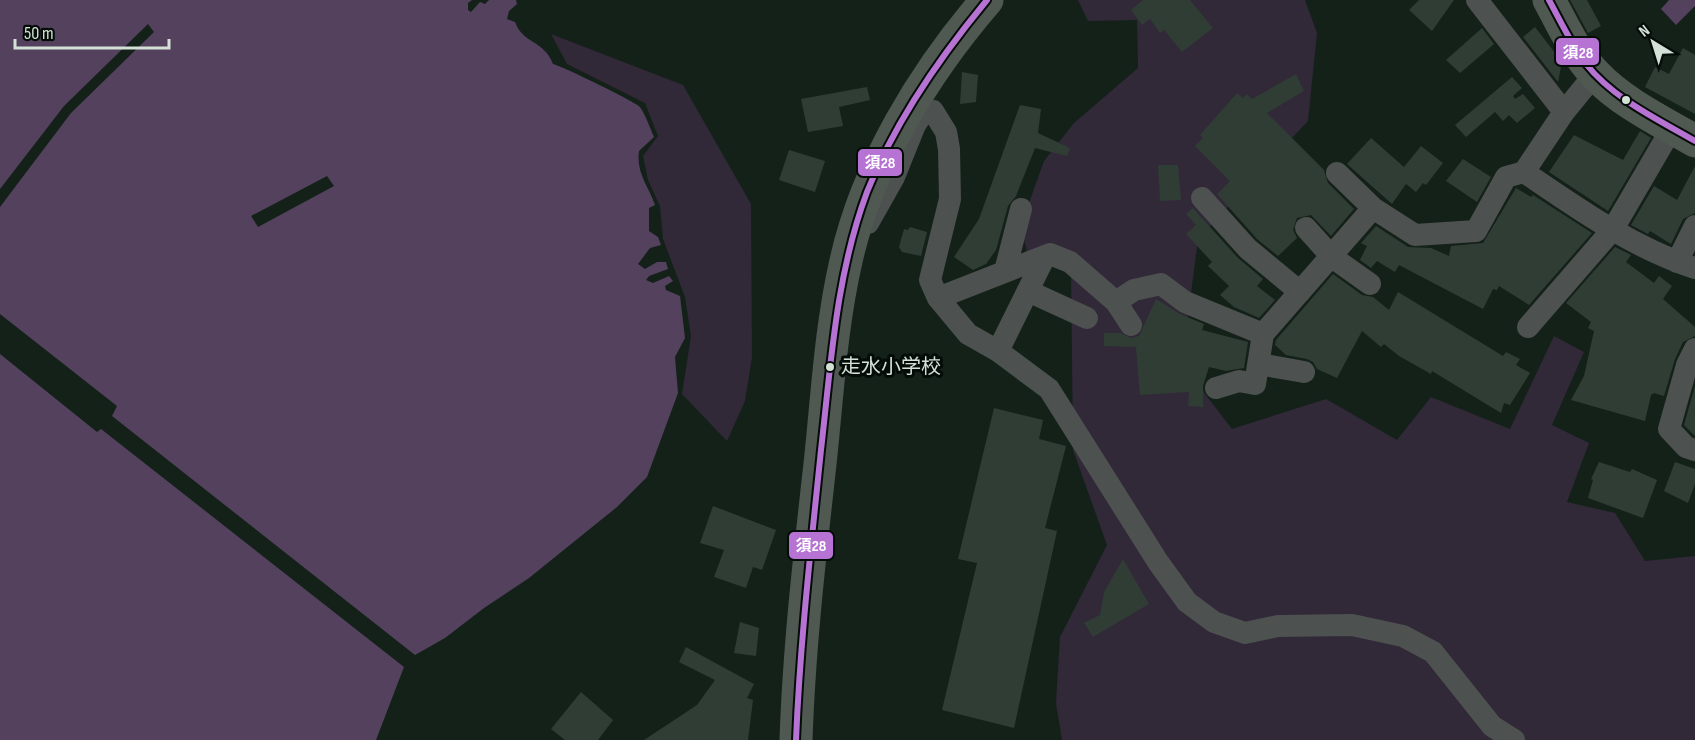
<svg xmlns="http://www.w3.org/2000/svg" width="1695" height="740" viewBox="0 0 1695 740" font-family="'Sofia Sans Condensed','Noto Sans JP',sans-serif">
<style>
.green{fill:#312838}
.water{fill:#54415e}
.pier{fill:#142119}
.building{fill:#303d35}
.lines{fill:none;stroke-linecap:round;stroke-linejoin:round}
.minor{stroke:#4d514f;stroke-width:22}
.highway{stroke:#505852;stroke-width:33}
.bus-1-casing{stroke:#040c07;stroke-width:10}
.bus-1{stroke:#b673d3;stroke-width:6}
.bus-dot{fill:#d3e1d7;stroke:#040c07;stroke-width:2}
.labels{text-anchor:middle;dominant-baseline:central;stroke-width:6;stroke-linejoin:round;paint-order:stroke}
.bus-label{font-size:20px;fill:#d3e1d7;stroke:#040c07;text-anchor:start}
.line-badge{stroke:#040c07;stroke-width:2}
.badge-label{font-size:16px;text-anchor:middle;font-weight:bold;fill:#fff}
</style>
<rect width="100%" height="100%" fill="#142119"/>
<!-- green -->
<path class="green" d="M1078 0H1305L1317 33 1308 121 1198 239 1182 364 1232 429 1326 399 1397 440 1431 397 1510 429 1554 336 1584 352 1552 425 1589 443 1567 502 1615 513 1645 561 1695 556V740H1062L1056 703 1060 637 1107 545 1073 450 1071 270 1027 252 1021 225 1044 161 1074 123 1138 68 1137 20 1088 21Z
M551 34 683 85 751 204 752 357 745 401 727 441 682 394 691 336 685 297 663 239 660 206 648 180 643 156 658 136 645 103 567 64Z"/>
<!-- water -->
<path class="water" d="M0 0H472L468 3V10L471 12 480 2 485 4 489 0H516L517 4 509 11 507 19 515 22C523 44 544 40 553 64 562 66 636 102 640 107 646 116 650 128 654 137L639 151C636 173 648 185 655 205L649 208V231L658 237 661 245 650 248 638 264 645 269 657 262H666L668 269 649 276 646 280 653 283 669 276 673 281 665 286 666 290 680 296 685 338 675 357 678 393 647 477 617 507 529 578 484 608 445 638 415 655 112 416 117 406 0 314Z
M1669 0H1695V6L1676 25 1661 9Z
M0 354 97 432 101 429 404 667 376 740H0Z"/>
<!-- pier -->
<path class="pier" d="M148 24 154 32 71 113 0 207V189L64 106Z
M327 176 334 186 258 227 251 216Z"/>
<!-- building -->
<path class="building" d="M1143 0H1190L1213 28 1182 52 1164 30 1160 33 1150 19 1142 25 1131 10Z
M1419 0H1454L1432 31 1409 10Z
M1570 0H1587L1601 26 1588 33Z
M1535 27 1562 62 1558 82 1523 37Z
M1482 28 1494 44 1460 73 1446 60Z
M1683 48 1695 55V114L1645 87 1655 67 1669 74Z
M962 72 978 75 976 102 960 104Z
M1296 74 1304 91 1267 113 1324 170 1328 183 1354 209 1331 236 1311 215 1297 218 1293 230 1297 238 1278 256 1257 239 1217 194 1230 181 1195 146 1203 138 1200 135 1237 93 1243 98 1247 94 1252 99Z
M1512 77 1522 88 1513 96 1515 99 1523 94 1535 108 1517 123 1509 115 1503 121 1495 112 1466 137 1455 125Z
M867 87 870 100 839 107 843 126 808 132 801 99Z
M1020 105 1041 109 1038 133 1070 148 1067 156 1035 148 1016 196 1008 206 996 250 986 264 973 270 954 257 979 219Z
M1640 131 1651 138 1608 211 1549 172 1574 135 1623 160Z
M1371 138 1404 167 1421 146 1443 163 1426 185 1423 183 1416 192 1406 184 1392 204 1347 164Z
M789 150 825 161 815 192 779 180Z
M1463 159 1491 177 1477 202 1446 181Z
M1158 165H1178L1181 200 1160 201Z
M1695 166V213L1683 219 1671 244 1650 231 1648 234 1631 225 1654 186 1677 200Z
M1516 188 1531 197 1533 195 1592 233 1529 305 1499 286 1497 290 1493 289 1483 309 1399 265 1395 272 1377 261 1371 268 1360 260 1367 246 1361 243 1376 226 1408 247 1431 248 1449 256 1451 246 1483 243Z
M1193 208 1238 258 1263 279 1257 286 1275 300 1259 318 1234 307 1220 295 1229 286 1208 266 1212 262 1186 234 1196 225 1186 214Z
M910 227 927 232 921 256 902 252 899 247 904 229 908 230Z
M1615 247 1631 255 1626 262 1654 283 1659 276 1672 286 1663 299 1695 327V336L1683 342 1675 359 1664 396 1654 393 1651 395 1645 421 1571 400 1584 376 1594 331 1588 328 1591 322 1566 303Z
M1333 274 1362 295 1373 297 1389 310 1398 292 1503 356 1506 352 1520 359 1516 365 1530 373 1510 405 1504 403 1501 413 1432 371 1431 374 1399 356 1384 344 1381 347 1362 331 1337 378 1317 369 1313 362 1307 359 1286 355 1275 345 1276 340Z
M1156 299 1180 314 1204 324 1202 330 1248 342 1244 368 1226 371 1209 367 1203 386V407L1188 406 1189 392 1140 395 1136 347 1104 346V333H1120L1131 338 1139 336Z
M1695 386V436L1684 425Z
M994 408 1043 420 1039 439 1066 446 1045 528 1057 531 1014 728 942 710 977 563 958 559Z
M1599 462 1630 472 1632 469 1657 480 1643 518 1588 498 1593 480 1591 479Z
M1675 462 1695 469V484L1688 503 1664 491Z
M713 506 776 530 762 570 753 567 746 588 714 577 724 550 700 543Z
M1123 559 1149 604 1093 637 1084 623 1100 615 1104 592Z
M740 622 759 628 756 656 734 653Z
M686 647 754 684 747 698 753 700 748 740H644L697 705 715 680 679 662Z
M581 692 613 720 598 740H565L551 729Z"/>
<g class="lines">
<!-- minor -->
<path class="minor" d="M1477 0 1564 112
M1595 74 1564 112 1524 172C1577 208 1633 248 1695 268
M1337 173 1373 208
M1202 198 1248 249 1300 292
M868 223 894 177 915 125 923 113 933 111 946 132 949 149 950 199 930 280 938 298 968 334 998 351 1049 389 1158 562 1187 602 1214 622 1245 633 1278 626 1352 625 1403 636 1433 652 1492 726 1514 740
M1306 228 1332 257 1370 284
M1677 262 1695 226
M1005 271 1021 209
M1028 291 1087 318
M938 298 1050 254 1070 262 1116 302 1134 290 1161 284 1185 302 1263 334 1373 208 1415 235 1476 231 1506 177 1524 172
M1116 302 1131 325
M1528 327 1613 229 1672 128
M1695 349 1687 365 1669 429 1686 447 1695 450
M998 351 1045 256
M1259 364 1304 372
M1216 388 1239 381 1255 384 1263 334"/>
<!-- highway -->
<path class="highway" d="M1549 0C1563 25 1575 53 1595 74 1621 102 1662 122 1695 141
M796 740C799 650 809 562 819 473 827 403 830 330 846 261 867 166 924 73 987 0"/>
<defs>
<path id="bus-1" d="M1549 0C1561 22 1571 44 1586 64 1614 99 1657 119 1695 141
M796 740C800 643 811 547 821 450 831 363 836 275 867 192 895 121 939 58 987 0"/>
</defs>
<!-- bus-1 casing -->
<use href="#bus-1" class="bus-1-casing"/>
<!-- bus-1 -->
<use href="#bus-1" class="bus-1"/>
</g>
<!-- markers -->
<g class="bus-dot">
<circle cx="1626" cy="100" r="5"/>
<circle cx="830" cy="367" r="5"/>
</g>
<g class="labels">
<!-- bus labels -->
<g class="bus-label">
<text x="841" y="367">走水小学校</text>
</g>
</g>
<g class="line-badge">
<rect x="1555" y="37" width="45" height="29" rx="6" fill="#b673d3"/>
<rect x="857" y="148" width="46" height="29" rx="6" fill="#b673d3"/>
<rect x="788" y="531" width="46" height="29" rx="6" fill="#b673d3"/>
</g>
<g class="badge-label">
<text x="1578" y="58">須28</text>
<text x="880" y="168">須28</text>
<text x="811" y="551">須28</text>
</g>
<!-- north arrow -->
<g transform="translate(1653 42) rotate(322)" stroke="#040c07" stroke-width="4.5" paint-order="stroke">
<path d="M0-4.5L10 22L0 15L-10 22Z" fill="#d3e1d7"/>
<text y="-9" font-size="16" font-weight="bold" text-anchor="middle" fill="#d3e1d7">N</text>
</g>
<!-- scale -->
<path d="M15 39v9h154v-9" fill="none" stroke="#d3e1d7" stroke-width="3"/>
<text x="24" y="39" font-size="18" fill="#d3e1d7" stroke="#040c07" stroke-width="4.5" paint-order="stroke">50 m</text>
</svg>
